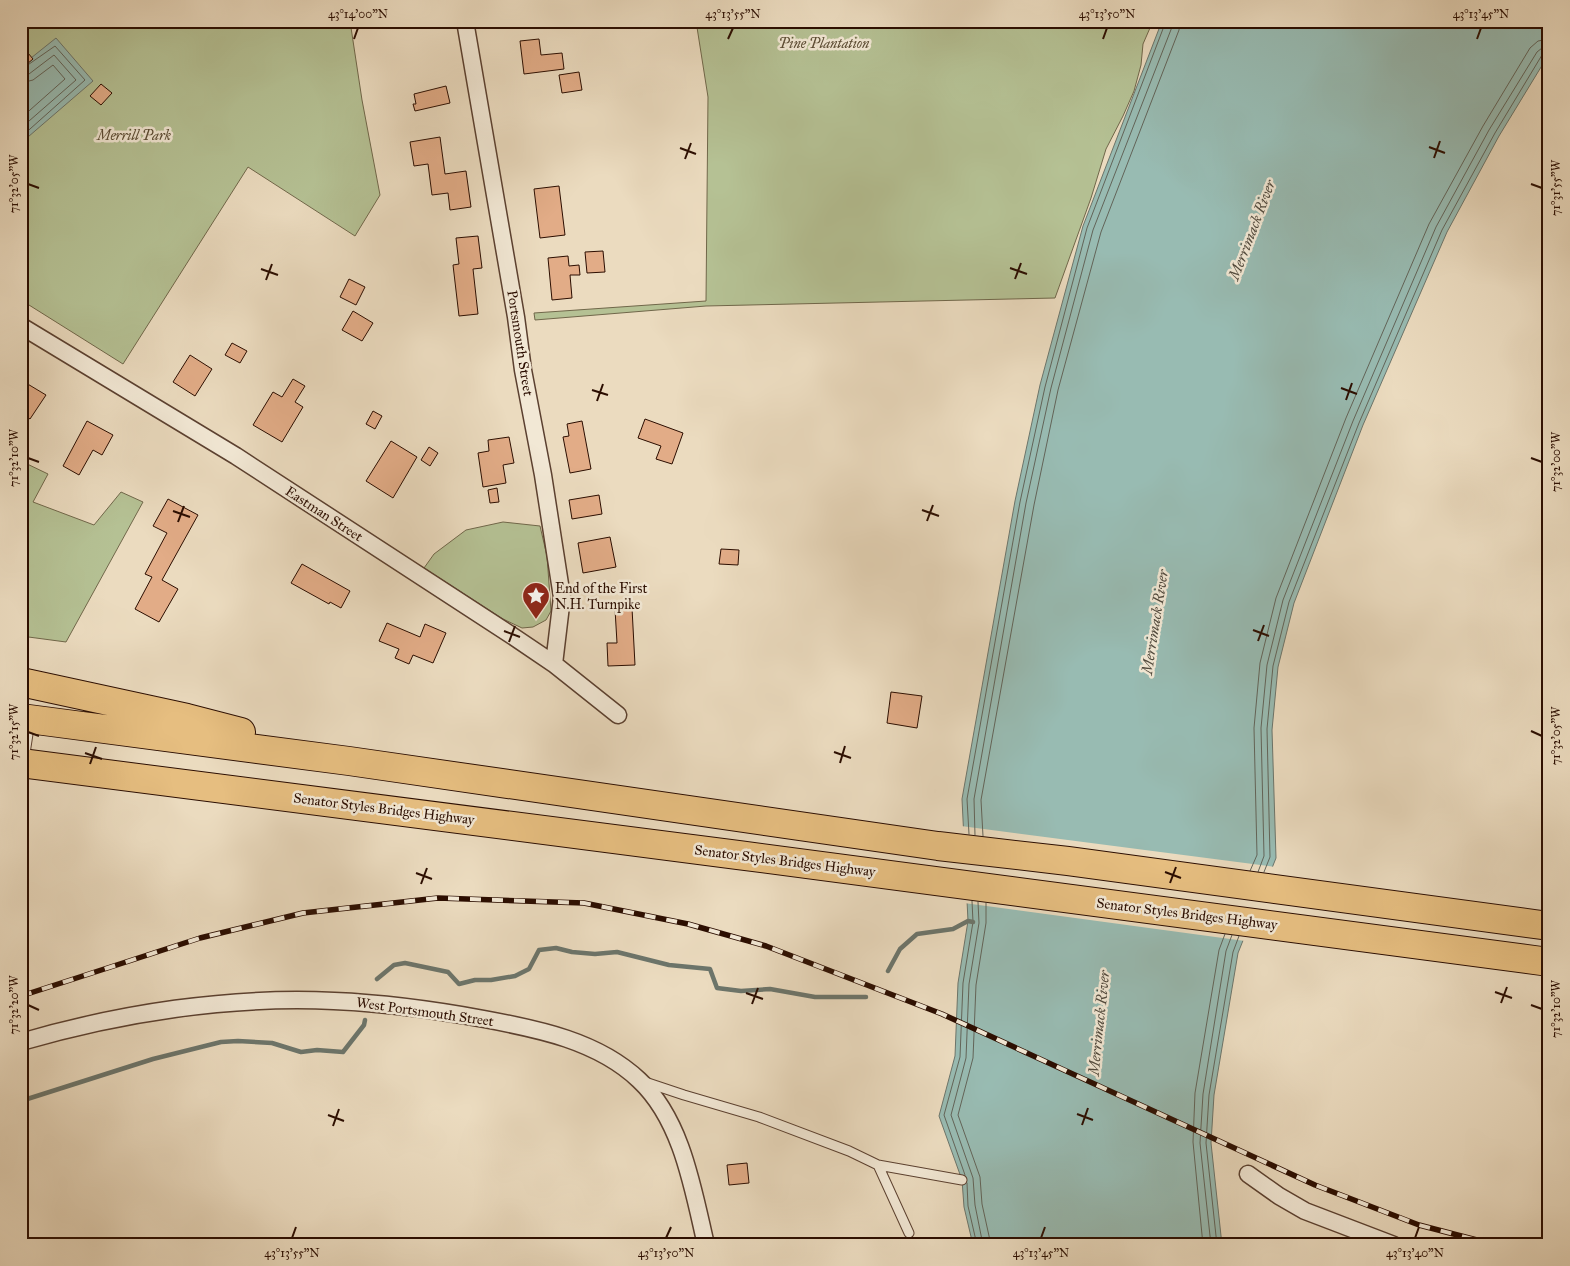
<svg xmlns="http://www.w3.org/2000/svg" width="1570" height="1266" viewBox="0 0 1570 1266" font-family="'IM FELL Great Primer',serif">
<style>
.green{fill:#b5c194;stroke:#70674a}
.water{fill:#98bbb2;stroke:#6c756b}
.pier{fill:#ebdbbf}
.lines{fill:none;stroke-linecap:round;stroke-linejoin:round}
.shore{stroke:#626459;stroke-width:1}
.stream{stroke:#6c756b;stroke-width:4.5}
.building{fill:#e2ac87;stroke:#2b0d00}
.service-casing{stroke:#5b4030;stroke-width:11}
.minor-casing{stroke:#5b4030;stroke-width:19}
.motorway-casing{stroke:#2b0d00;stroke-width:30}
.service{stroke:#f2e8d5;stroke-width:9}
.minor{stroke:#f2e8d5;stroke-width:16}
.motorway{stroke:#e6be80;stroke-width:28}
.rail-casing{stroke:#2b0d00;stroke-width:5.5}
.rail{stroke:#f2e8d5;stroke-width:4;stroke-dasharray:11;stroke-linecap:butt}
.ticks{fill:none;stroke:#2b0d00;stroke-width:2}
.labels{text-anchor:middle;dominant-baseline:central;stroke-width:5;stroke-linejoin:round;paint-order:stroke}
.park-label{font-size:14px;font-style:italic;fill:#5b4c34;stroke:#f2e8d5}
.street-label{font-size:14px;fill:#2b0d00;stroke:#f2e8d5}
.poi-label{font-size:14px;fill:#2b0d00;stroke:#f2e8d5;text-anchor:start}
.water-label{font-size:15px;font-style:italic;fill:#514a3e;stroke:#f2e8d5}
.neatline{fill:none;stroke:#2b0d00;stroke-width:2}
.ticks-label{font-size:12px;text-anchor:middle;fill:#2b0d00}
</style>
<rect width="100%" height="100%" fill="#ebdbbf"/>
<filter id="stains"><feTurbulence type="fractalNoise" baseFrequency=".004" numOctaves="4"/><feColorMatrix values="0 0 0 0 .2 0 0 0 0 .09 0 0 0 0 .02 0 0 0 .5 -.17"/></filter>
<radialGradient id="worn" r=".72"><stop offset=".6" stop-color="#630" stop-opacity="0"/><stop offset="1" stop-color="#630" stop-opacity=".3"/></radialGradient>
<!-- green -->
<path class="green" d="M21 21H350L362 100 380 195 355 236 248 167 123 364 21 300Z
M696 21H1153L1143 44 1141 65 1134 91 1123 116 1106 149 1091 198 1055 298 706 306 535 320 534 313 706 301 708 97Z
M21 461 48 474 33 502 94 525 121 492 143 502 66 642 21 636Z
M503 522 540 526 547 556 551 611 546 620 533 627 522 628 503 619 424 568 434 554 466 530Z"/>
<!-- water -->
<path class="water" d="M1162 21H1549V54L1499 136 1447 232 1363 425 1294 603 1278 667 1272 730 1276 858 1238 953 1214 1095 1211 1143 1222 1245H973L964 1207 962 1180 939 1116 955 1056 958 983 968 921 962 799 1015 501 1040 385 1083 226Z
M56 38 93 81 21 143V66Z"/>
<!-- pier -->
<path class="pier" d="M961 826 1275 867 1245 941 964 903Z"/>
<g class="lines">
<!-- shore -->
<path class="shore" d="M21 76 29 74 54 55 76 80 21 128
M21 83 33 80 53 65 65 79 21 118
M21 137 85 80 55 46 22 69
M969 834 967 799 1020 502 1045 387 1087 228 1166 21
M975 835 974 799 1026 503 1051 388 1093 230 1172 27V21
M983 836 981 800 1034 505 1058 390 1101 232 1179 30 1180 21
M1250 871 1257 855 1254 728 1260 663 1276 598 1346 418 1429 224 1483 126 1530 48 1538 41 1549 39
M1258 872 1264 856 1261 728 1267 665 1283 600 1353 421 1436 227 1489 130 1537 52 1542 48 1549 46
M1264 872 1270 857 1267 729 1273 666 1289 602 1359 423 1442 230 1495 133 1542 55 1549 53
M978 902 979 923 969 984 966 1058 951 1115 973 1178 975 1205 983 1245
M986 903V923L976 985 973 1058 958 1115 980 1177 982 1204 991 1245
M965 1175 944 1115 960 1057 963 983 973 922 972 901
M967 1183 968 1206 977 1245
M1203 1245 1193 1142 1195 1093 1219 950 1225 934
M1211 1245 1200 1143 1203 1094 1226 951 1232 935
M1217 1245 1206 1143 1209 1095 1233 952 1239 936"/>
<!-- stream -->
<path class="stream" d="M888 971 900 949 917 934 953 929 968 921 973 922
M377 979 394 965 405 963 448 972 459 984 475 980H491L515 976 529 969 539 950 556 948 572 952 595 954 617 952 669 965 710 969 717 988 741 991 770 989 815 997H866
M21 1101 153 1059 221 1042 238 1041 272 1043 301 1052 317 1050 343 1052 364 1025 365 1020"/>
</g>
<!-- building -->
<path class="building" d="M539 39 541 55 562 53 564 69 524 74 520 41Z
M23 47 33 59 21 69V49Z
M579 72 582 90 562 93 559 75Z
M101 84 112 93 101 105 90 96Z
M446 86 450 103 415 111 413 104H416L414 94Z
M440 137 445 174 466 171 471 207 450 210 448 193 432 195 428 164 414 166 410 142Z
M559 186 565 235 540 238 534 189Z
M478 236 482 268 473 269 478 314 459 316 453 265 459 264 456 238Z
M603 251 605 272 587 273 585 252Z
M568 256 569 266 579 265 580 275H570L572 298 552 300 548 258Z
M349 279 365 287 356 305 340 297Z
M353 311 373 323 362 341 342 330Z
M232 343 247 351 240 363 225 355Z
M190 355 212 369 195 396 173 382Z
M293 379 305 386 295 402 303 407 282 442 253 425 273 392 282 397Z
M21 380 46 395 30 419 23 414 26 408 21 405Z
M373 411 382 416 375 429 366 424Z
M645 419 683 433 672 464 656 459 661 446 638 438Z
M87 421 113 435 102 455 93 450 79 475 63 466Z
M582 421 591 469 570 473 563 437 569 436 567 424Z
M509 437 514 463 503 465 506 483 483 487 478 453 489 451 488 440Z
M391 441 417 457 393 498 366 481Z
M429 447 438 453 430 466 421 460Z
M497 488 499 502 490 503 488 490Z
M599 495 602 514 572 519 569 500Z
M168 499 198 515 162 580 178 589 159 622 135 609 152 577 145 574 167 533 153 526Z
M610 537 616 567 583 573 578 543Z
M721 549 739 550 738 565 719 564Z
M302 564 350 591 341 608 330 602 329 604 291 583Z
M632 608 635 665 608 666 607 643H617L615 609Z
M387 623 420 637 425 624 446 633 433 663 413 655 409 664 395 658 399 649 379 641Z
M891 692 922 696 917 728 887 723Z
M747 1163 749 1183 729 1185 727 1165Z"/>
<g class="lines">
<defs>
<path id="service" d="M24 760 30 721
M645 1082 684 1095 759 1117 849 1151 878 1165 909 1233
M878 1165 962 1180"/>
<path id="minor" d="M465 21 516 317 523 370 543 475 562 597 554 664
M21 326 236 456 511 635 554 664 618 715
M21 1042C120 1013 230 996 334 1001 384 1003 435 1010 484 1019 538 1029 598 1041 639 1080 682 1120 693 1189 706 1245
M1248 1174 1279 1196 1305 1211 1394 1245"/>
<path id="motorway" d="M21 682 187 718 241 732
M21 718 349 761 938 846 1068 861 1549 926
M21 763 738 855 1549 962"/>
</defs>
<!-- service casing -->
<use href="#service" class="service-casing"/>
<!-- minor casing -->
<use href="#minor" class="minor-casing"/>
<!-- motorway casing -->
<use href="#motorway" class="motorway-casing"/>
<!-- service -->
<use href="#service" class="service"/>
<!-- minor -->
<use href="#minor" class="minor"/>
<!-- motorway -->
<use href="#motorway" class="motorway"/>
<defs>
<path id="rail" d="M21 996 200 938 303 913 438 898 584 903 688 924 766 946 942 1014 1315 1185 1419 1225 1496 1245"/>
</defs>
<!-- rail casing -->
<use href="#rail" class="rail-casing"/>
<!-- rail -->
<use href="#rail" class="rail"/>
</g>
<!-- ticks -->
<path class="ticks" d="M354 39 358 28M728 39 733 28M1103 39 1107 28M1477 39 1481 28M1429 147 1445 153M680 148 696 154M1434 158 1440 141M685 159 691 143M28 184 39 188M1531 184 1542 188M1010 268 1027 274M261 269 278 275M1015 279 1021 263M266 280 272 264M1341 388 1357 394M592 390 608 395M1346 400 1352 383M597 401 603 384M28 458 39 462M1531 458 1542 462M922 510 939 516M173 511 190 517M927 521 933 505M178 522 184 506M1253 630 1269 636M504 631 520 637M1258 641 1264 625M509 642 515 626M1531 731 1542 736M28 732 39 736M834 752 851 758M85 753 102 759M840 763 845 746M90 764 96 747M1165 872 1181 878M416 873 432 879M1170 883 1176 867M421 884 427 868M1495 992 1512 998M746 993 763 999M1501 1003 1507 987M752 1004 758 988M28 1005 39 1010M1531 1005 1542 1009M1077 1114 1093 1120M328 1115 344 1121M1082 1125 1088 1108M333 1126 339 1109M292 1238 296 1227M666 1238 671 1227M1041 1238 1045 1227M1415 1238 1419 1227"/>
<!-- icons -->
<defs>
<symbol id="sight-pin" viewBox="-11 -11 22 30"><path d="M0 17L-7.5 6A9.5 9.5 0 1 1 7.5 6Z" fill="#8f2418" stroke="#f2e8d5"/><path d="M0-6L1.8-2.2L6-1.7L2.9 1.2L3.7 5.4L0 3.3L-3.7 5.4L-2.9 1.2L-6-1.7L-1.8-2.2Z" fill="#fff"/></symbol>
</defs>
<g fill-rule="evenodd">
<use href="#sight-pin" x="520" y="580" width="32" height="43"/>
</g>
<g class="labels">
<!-- park labels -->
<g class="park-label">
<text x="824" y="43">Pine Plantation</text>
<text x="134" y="135">Merrill Park</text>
</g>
<!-- street labels -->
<g class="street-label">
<text transform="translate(520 343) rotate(81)">Portsmouth Street</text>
<text transform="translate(324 514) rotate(33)">Eastman Street</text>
<text transform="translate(384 809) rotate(7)">Senator Styles Bridges Highway</text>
<text transform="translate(785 861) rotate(7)">Senator Styles Bridges Highway</text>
<text transform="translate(1187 914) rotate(7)">Senator Styles Bridges Highway</text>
<text transform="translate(425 1012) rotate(8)">West Portsmouth Street</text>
</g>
<!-- poi labels -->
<g class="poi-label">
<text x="555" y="588">End of the First<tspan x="555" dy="16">N.H. Turnpike</tspan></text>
</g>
<!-- water labels -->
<g class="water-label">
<text transform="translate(1252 230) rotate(-69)">Merrimack River</text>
<text transform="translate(1155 622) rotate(-81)">Merrimack River</text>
<text transform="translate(1099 1023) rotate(-84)">Merrimack River</text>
</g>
</g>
<!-- margin -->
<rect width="1570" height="1266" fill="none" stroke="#ebdbbf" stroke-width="55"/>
<rect x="28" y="28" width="1514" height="1210" class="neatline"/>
<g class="ticks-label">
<text x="358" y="18">43°14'00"N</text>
<text x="733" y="18">43°13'55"N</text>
<text x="1107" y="18">43°13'50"N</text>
<text x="1481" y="18">43°13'45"N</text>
<text transform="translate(14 184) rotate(-90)" y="4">71°32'05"W</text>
<text transform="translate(1556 188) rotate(-90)" y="4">71°31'55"W</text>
<text transform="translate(14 458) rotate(-90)" y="4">71°32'10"W</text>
<text transform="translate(1556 462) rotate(-90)" y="4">71°32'00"W</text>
<text transform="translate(14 732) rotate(-90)" y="4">71°32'15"W</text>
<text transform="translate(1556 736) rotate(-90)" y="4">71°32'05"W</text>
<text transform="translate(14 1005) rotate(-90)" y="4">71°32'20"W</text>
<text transform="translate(1556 1009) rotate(-90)" y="4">71°32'10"W</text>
<text x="292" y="1257">43°13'55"N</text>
<text x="666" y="1257">43°13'50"N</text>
<text x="1041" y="1257">43°13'45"N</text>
<text x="1415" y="1257">43°13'40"N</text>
</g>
<rect width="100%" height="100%" filter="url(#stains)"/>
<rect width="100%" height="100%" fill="url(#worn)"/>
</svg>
